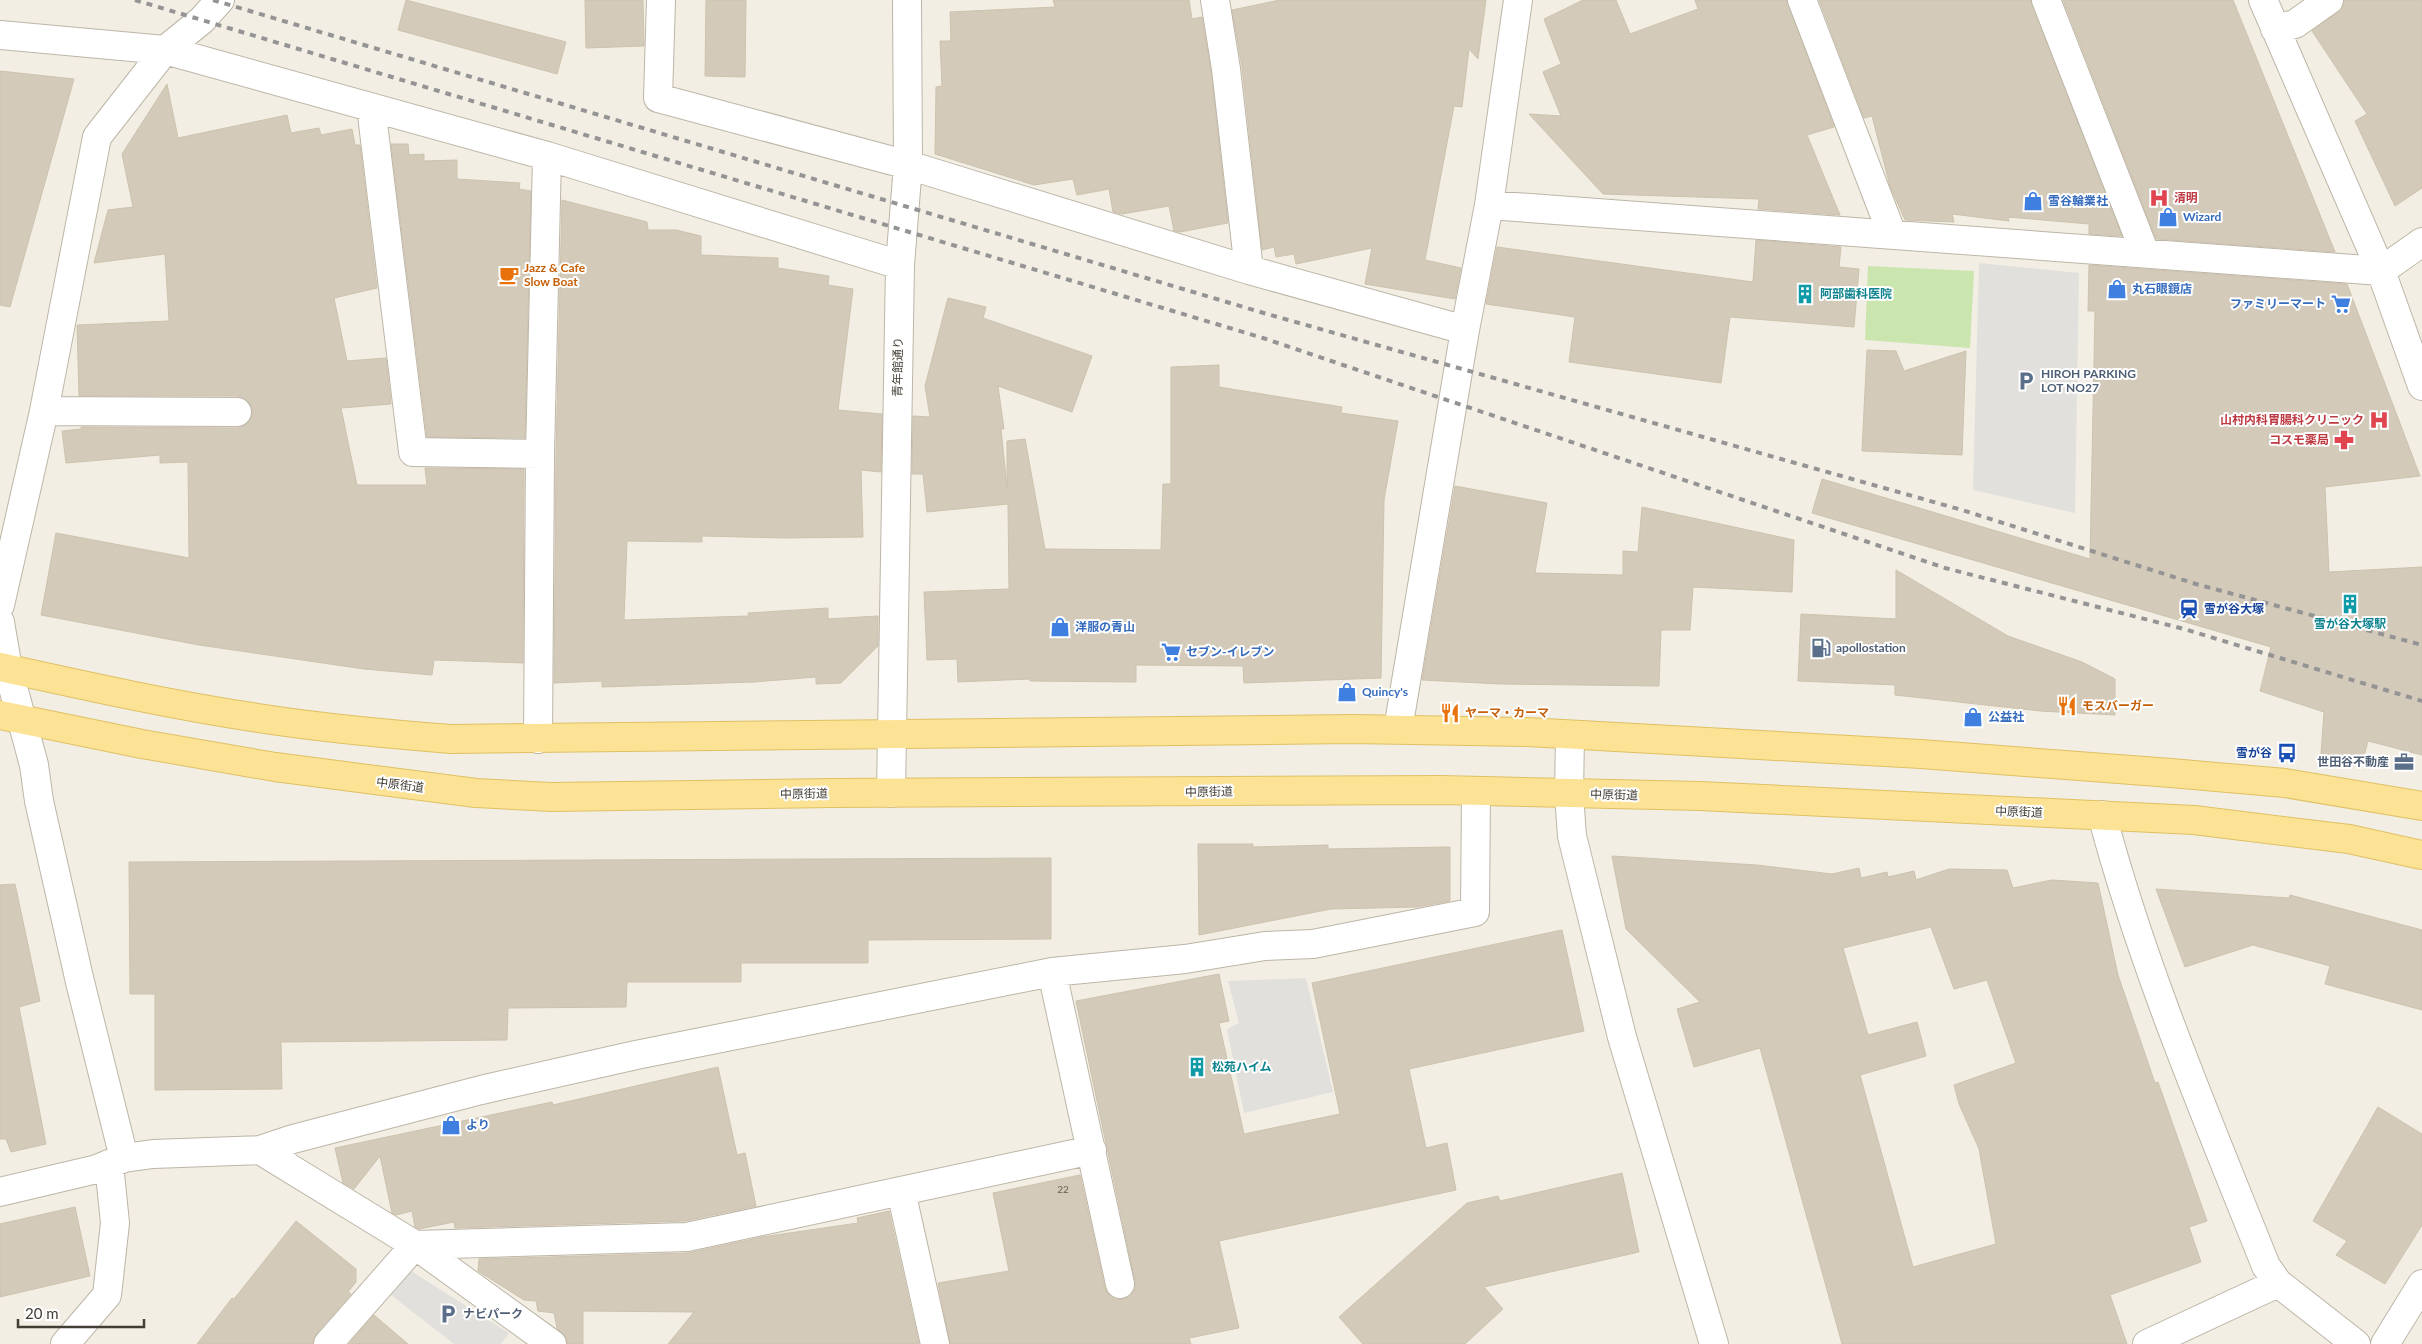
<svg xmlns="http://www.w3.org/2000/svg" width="2422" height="1344" viewBox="0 0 2422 1344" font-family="Lato,'Noto Sans JP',sans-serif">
<rect width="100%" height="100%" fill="#f2eee4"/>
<!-- green -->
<path fill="#cae5ae" d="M1868,266L1974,271L1970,348L1865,340Z"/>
<!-- parking -->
<path fill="#e2e0dc" d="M1979,263L2079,273L2075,513L1973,490Z
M1306,978L1333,1092L1244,1113L1227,1029L1239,1023L1228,981Z
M411,1271L509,1333L501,1344H454L391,1295Z"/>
<!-- building -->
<path fill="#d3caba" stroke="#cdc2ad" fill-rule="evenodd" d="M406,0L566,42L557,74L398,30Z
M585,0H643L644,46L586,48Z
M706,0H746L745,77L705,76Z
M1053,0H1189L1192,19L1202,17L1211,71L1228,223L1180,232L1174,231L1169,206L1122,214L1113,212L1109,189L1077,195L1073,179L1034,185L935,154L936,87L942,86L940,41H951L950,12L1055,7Z
M1280,0H1486L1478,59L1469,49L1462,107L1454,106L1425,260L1461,268L1455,299L1365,284L1372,248L1296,264L1294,254L1276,257L1274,247L1262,250L1242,67L1232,10Z
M1583,0H1616L1630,34L1698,9L1695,0H1787L1834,127L1807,135L1840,215L1758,209L1759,199L1603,194L1529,114L1561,116L1543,72L1561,64L1544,19Z
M1819,0H2031L2122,236L2089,234V224L2008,217L2009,221L1952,214L1954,222L1905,220L1890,186L1872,116L1864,118Z
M2063,0H2233L2335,252L2156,239Z
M2344,0H2422V188L2395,206L2355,121L2367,114L2312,31L2338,12Z
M0,71L74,79L10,307L0,305Z
M167,84L178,138L287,115L291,133L319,128L321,135L352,129L355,145H360L377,288L334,298L347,361L386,358L391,404L341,408L357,485H427L425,468L524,469L523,663L434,660L432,675L364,669L199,645L41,615L56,533L189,558L188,462L160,463V455L66,463L62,431L81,429V427L237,428L245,425L250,420L253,413L250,404L244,398L237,396H79L77,325L169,321L165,254L94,263L108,210L133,207L122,154Z
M391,144H408L409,155L424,154V161L457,160V179L520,183L519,189L531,191L525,438L427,437Z
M562,200L647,222L648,230H676L701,236V255L778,258V268L829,276L828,285L853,289L838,410L882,414L881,472L861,470L863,537L785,538L702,536V542L627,541L624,620L749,616L748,613L828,608V619L878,616V646L841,683L816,684V677L754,682L602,687V681L554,683L556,454Z
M1756,240L1841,247L1839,267L1859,269L1854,327L1730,317L1721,383L1569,362L1575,317L1486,304L1497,247L1753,282Z
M2089,265L2347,284L2420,476L2325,487L2329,572L2422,567V755L2368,741L2363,760L2321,754L2324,712L2260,691L2271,647L1812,513L1822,479L2090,559L2095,311H2088Z
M948,298L986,307L983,318L1092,356L1072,412L998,386L1004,429H1001L1007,488V441L1025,439L1045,549L1161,550L1163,484H1171V367L1219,365V387L1342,407L1341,413L1398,421L1384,500L1381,678L1244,683L1243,666L1136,665V682L1030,681V679L958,682L957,659L927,660L924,592L1009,589L1008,504L927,512L923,474H912L913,416L930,417L925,386Z
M1867,350L1896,351L1904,371L1966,351L1962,455L1862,451Z
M1455,486L1547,503L1535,573L1623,575V551L1638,552L1642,507L1794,540L1792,592L1693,587L1690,630H1661L1659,686L1500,684L1422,680Z
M1896,570L2008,636L2082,662L2115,679V715L2040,711L1895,695V685L1798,681L1801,614L1896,619Z
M1198,844H1253V847L1328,845V849L1450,847V901L1417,907L1331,909L1199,935Z
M1612,856L1757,865L1832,874L1859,868L1861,878L1887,872L1888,877L1914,871L1916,880L1949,869L2007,870L2013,888L2052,880L2098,883L2118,975L2155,1083L2158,1082L2207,1221L2189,1227L2201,1262L2110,1295L2127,1344H1842L1760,1048L1694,1067L1677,1009L1700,1002L1626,929ZM1931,927L1954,989L1987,980L2016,1063L1954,1085L1959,1104L1979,1149L1996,1244L1913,1267L1860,1075L1926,1056L1917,1022L1868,1035L1843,948Z
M1051,858V939L868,940V963H741V982H627L626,1007L508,1008L507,1040L281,1042L282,1089L155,1090V994H130L129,862Z
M15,884L40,1001L19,1007L46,1144L11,1152L6,1139H0V885Z
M2156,889L2289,898L2290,895L2422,930V1010L2325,984L2330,966L2253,945L2185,967Z
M1562,930L1584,1031L1409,1069L1426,1148L1447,1143L1456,1190L1219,1241L1239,1328L1189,1338L1191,1344H950L938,1283L1009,1271L993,1193L1080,1175L1105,1288L1108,1294L1115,1299H1123L1130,1296L1135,1289V1281L1076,1001L1219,974L1229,1021L1219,1023L1244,1134L1340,1114L1312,983Z
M718,1067L737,1155L745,1153L756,1206L685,1221L455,1228L454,1222L419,1229L415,1227L412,1211L396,1215L392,1213L380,1156L354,1189L343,1183L335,1148L552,1102L553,1105Z
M2378,1107L2422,1134V1225L2385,1284L2336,1255L2347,1241L2313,1221Z
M1622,1173L1639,1252L1484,1287L1503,1309L1465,1344H1363L1339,1317L1467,1203L1498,1196L1500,1201Z
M75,1207L90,1276L0,1297V1224Z
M889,1211L919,1344H668L694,1312L583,1311V1344H567L566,1337L557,1328L554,1313L538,1311L536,1301L524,1300L478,1271L479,1259L688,1253L762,1237L858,1223L857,1218Z
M296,1221L356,1269V1282L348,1292L351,1294L316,1334L313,1344H197L232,1298L234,1299Z
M374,1315L408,1344H349Z"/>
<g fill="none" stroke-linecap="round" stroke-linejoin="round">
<defs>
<path id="minor" d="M661,0L658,98L908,165L1249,270L1465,330
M1215,0L1226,69L1249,270
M1802,0L1892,234
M2046,0L2145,253
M2263,0L2381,271L2422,386
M2275,29L2295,24L2329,0
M0,35L165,50L547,156L900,265
M371,107L413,452L540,454
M1489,205L2381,271L2422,242
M44,411L237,412
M0,605L44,411L97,137L165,50L202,20L220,0
M0,622L8,669L34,765L39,801L80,982L124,1158
M1398,729L1465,330L1489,205L1518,0
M1570,735L1569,795L1572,836L1622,1037L1714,1344
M538,739L540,454L547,156
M891,793L900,265L908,165L907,0
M2102,815C2143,969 2207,1118 2266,1266L2278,1283
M1052,972L1120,1284
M260,1150L293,1139L481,1090L636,1055L1052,972L1185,959L1265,946L1313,944L1475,912L1476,791
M901,1191L935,1344
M0,1192L97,1169L124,1158L153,1154L260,1150L415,1245L552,1344
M65,1344L107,1295L115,1223L109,1164
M328,1344L415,1245L687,1237L1092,1150
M2147,1344L2278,1283L2356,1344
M2385,1344L2422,1284"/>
<path id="major" d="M0,667C86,686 171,705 258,718C322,728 387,734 451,739L1352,729L1527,732L1921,754L2171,773L2285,783L2422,806
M0,715L142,744L275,767L476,793L551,797L831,793L1441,790L1700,796L2194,820L2349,839L2422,855"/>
</defs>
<!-- minor casing -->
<use href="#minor" stroke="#bdb6a7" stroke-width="30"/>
<!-- major casing -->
<use href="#major" stroke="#dfc064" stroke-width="30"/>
<!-- minor -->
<use href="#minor" stroke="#fff" stroke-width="28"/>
<!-- major -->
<use href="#major" stroke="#fbe294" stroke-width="28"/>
<!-- rail -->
<path stroke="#949494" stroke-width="4" stroke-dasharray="6 6" stroke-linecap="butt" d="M135,0L1263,338L1945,568L2184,629L2422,701
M213,0L1267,314L1962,510L2196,584L2422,645"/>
</g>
<!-- icons -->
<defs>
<symbol id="hospital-bare" viewBox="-9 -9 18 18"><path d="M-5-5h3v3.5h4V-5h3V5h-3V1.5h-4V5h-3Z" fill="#e0444e" stroke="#fff" stroke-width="2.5" paint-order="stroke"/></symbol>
<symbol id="shop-bare" viewBox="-9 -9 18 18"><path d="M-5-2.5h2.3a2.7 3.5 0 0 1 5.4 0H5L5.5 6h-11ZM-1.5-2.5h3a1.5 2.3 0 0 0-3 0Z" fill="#3f7fe0" stroke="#fff" stroke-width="2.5" paint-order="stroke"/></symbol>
<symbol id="cafe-bare" viewBox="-9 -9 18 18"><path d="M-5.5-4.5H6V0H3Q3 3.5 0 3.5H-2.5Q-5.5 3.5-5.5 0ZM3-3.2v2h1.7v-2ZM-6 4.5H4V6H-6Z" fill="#e8710a" stroke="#fff" stroke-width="2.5" paint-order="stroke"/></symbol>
<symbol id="building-bare" viewBox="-9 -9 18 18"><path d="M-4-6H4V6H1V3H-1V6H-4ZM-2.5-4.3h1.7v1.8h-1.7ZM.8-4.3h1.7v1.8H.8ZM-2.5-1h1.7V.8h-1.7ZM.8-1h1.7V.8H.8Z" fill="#0f9aa8" stroke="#fff" stroke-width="2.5" paint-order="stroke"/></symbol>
<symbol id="supermarket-bare" viewBox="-9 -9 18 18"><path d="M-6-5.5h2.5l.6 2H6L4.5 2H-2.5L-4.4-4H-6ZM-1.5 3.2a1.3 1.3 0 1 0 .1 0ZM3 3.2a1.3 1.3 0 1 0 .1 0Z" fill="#3f7fe0" stroke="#fff" stroke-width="2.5" paint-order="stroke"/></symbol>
<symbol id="parking-bare" viewBox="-9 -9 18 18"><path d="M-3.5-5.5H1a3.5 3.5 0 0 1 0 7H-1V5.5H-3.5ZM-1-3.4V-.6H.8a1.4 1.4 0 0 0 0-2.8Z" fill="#5c6f8a" stroke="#fff" stroke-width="2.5" paint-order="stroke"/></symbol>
<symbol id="pharmacy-bare" viewBox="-9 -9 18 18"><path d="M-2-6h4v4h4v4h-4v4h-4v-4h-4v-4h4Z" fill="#e0444e" stroke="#fff" stroke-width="2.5" paint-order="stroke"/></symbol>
<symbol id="station-bare" viewBox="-9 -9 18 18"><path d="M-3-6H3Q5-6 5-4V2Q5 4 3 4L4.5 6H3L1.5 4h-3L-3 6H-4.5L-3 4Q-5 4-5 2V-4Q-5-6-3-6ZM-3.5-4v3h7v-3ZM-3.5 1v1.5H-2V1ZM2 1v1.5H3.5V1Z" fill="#1a4fb4" stroke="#fff" stroke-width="2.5" paint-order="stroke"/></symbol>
<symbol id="fuel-bare" viewBox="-9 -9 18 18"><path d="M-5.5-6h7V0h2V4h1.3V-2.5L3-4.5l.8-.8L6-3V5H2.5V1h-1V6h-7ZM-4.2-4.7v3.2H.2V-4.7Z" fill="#5c6f8a" stroke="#fff" stroke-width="2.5" paint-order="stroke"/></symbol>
<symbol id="restaurant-bare" viewBox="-9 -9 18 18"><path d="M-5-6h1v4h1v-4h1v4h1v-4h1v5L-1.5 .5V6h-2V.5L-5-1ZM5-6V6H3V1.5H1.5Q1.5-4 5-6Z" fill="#e8710a" stroke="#fff" stroke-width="2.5" paint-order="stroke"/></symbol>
<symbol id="bus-bare" viewBox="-9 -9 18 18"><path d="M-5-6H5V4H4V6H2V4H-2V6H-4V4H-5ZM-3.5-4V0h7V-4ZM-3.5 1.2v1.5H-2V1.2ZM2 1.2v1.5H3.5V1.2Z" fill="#1a4fb4" stroke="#fff" stroke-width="2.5" paint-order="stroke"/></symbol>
<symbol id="office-bare" viewBox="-9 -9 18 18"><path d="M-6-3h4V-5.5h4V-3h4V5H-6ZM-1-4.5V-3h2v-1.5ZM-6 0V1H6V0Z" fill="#5c6f8a" stroke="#fff" stroke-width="2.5" paint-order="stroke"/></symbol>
</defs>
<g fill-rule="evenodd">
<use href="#hospital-bare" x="2145" y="184" width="28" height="28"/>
<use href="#shop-bare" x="2019" y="187" width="28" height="28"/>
<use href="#shop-bare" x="2154" y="203" width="28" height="28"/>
<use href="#cafe-bare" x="495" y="261" width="28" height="28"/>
<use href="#shop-bare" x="2103" y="275" width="28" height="28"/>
<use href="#building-bare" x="1791" y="280" width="28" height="28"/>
<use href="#supermarket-bare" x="2327" y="290" width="28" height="28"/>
<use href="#parking-bare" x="2012" y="367" width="28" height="28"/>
<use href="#hospital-bare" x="2365" y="406" width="28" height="28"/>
<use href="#pharmacy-bare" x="2330" y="426" width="28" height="28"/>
<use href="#building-bare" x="2336" y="590" width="28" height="28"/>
<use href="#station-bare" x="2175" y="595" width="28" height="28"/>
<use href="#shop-bare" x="1046" y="613" width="28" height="28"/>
<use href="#fuel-bare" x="1807" y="634" width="28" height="28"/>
<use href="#supermarket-bare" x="1157" y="638" width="28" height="28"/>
<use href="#shop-bare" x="1333" y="678" width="28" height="28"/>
<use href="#restaurant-bare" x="2053" y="692" width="28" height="28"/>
<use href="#restaurant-bare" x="1436" y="699" width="28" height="28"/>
<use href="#shop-bare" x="1959" y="703" width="28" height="28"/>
<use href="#bus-bare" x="2273" y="739" width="28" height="28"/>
<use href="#office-bare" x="2390" y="748" width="28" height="28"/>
<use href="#building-bare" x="1183" y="1053" width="28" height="28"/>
<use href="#shop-bare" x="437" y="1111" width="28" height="28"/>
<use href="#parking-bare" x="434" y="1300" width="28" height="28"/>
</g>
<g text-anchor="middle" stroke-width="4" stroke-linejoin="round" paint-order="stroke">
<!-- number labels -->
<g font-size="10" fill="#676156">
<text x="1063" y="1193">22</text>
</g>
<!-- health labels -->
<g font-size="12" font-weight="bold" fill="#be3a42" stroke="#fff" text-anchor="end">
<text x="2174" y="202" text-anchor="start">清明</text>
<text x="2364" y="424">山村内科胃腸科クリニック</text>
<text x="2329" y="444">コスモ薬局</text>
</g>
<!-- shop labels -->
<g font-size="12" font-weight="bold" fill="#366cbe" stroke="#fff" text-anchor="start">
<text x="2048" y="205">雪谷輪業社</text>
<text x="2183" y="221">Wizard</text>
<text x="2132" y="293">丸石眼鏡店</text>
<text x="2326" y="308" text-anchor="end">ファミリーマート</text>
<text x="1075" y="631">洋服の青山</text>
<text x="1186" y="656">セブン-イレブン</text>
<text x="1362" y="696">Quincy's</text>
<text x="1988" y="721">公益社</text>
<text x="466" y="1129">より</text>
</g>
<!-- food labels -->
<g font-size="12" font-weight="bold" fill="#c56008" stroke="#fff" text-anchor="start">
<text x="524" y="272">Jazz &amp; Cafe<tspan x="524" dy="14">Slow Boat</tspan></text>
<text x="2082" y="710">モスバーガー</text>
<text x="1465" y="717">ヤーマ・カーマ</text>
</g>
<!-- culture labels -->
<g font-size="12" font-weight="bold" fill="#0d838f" stroke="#fff" text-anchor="start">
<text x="1820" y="298">阿部歯科医院</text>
<text x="2350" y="628" text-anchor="middle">雪が谷大塚駅</text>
<text x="1212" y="1071">松苑ハイム</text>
</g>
<!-- street labels -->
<g font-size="12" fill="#433e34" stroke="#fff">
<text transform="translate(898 367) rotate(-89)" y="4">青年館通り</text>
<text transform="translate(400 785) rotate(7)" y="4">中原街道</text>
<text transform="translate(1209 792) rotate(-1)" y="4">中原街道</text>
<text transform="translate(804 794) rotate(-1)" y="4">中原街道</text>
<text transform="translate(1614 795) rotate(1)" y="4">中原街道</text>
<text transform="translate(2019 812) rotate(2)" y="4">中原街道</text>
</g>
<!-- service labels -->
<g font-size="12" font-weight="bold" fill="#4e5e75" stroke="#fff" text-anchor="start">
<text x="2041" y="378">HIROH PARKING<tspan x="2041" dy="14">LOT NO27</tspan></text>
<text x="1836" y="652">apollostation</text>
<text x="2389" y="766" text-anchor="end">世田谷不動産</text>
<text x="463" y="1318">ナビパーク</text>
</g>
<!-- transit labels -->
<g font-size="12" font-weight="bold" fill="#164399" stroke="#fff" text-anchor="start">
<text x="2204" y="613">雪が谷大塚</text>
<text x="2272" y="757" text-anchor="end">雪が谷</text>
</g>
</g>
<!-- scale -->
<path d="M18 1319v8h126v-8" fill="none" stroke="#433e34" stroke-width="2.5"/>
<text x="25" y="1319" font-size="15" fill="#433e34" stroke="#ffffff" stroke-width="4" paint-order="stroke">20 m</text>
</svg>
